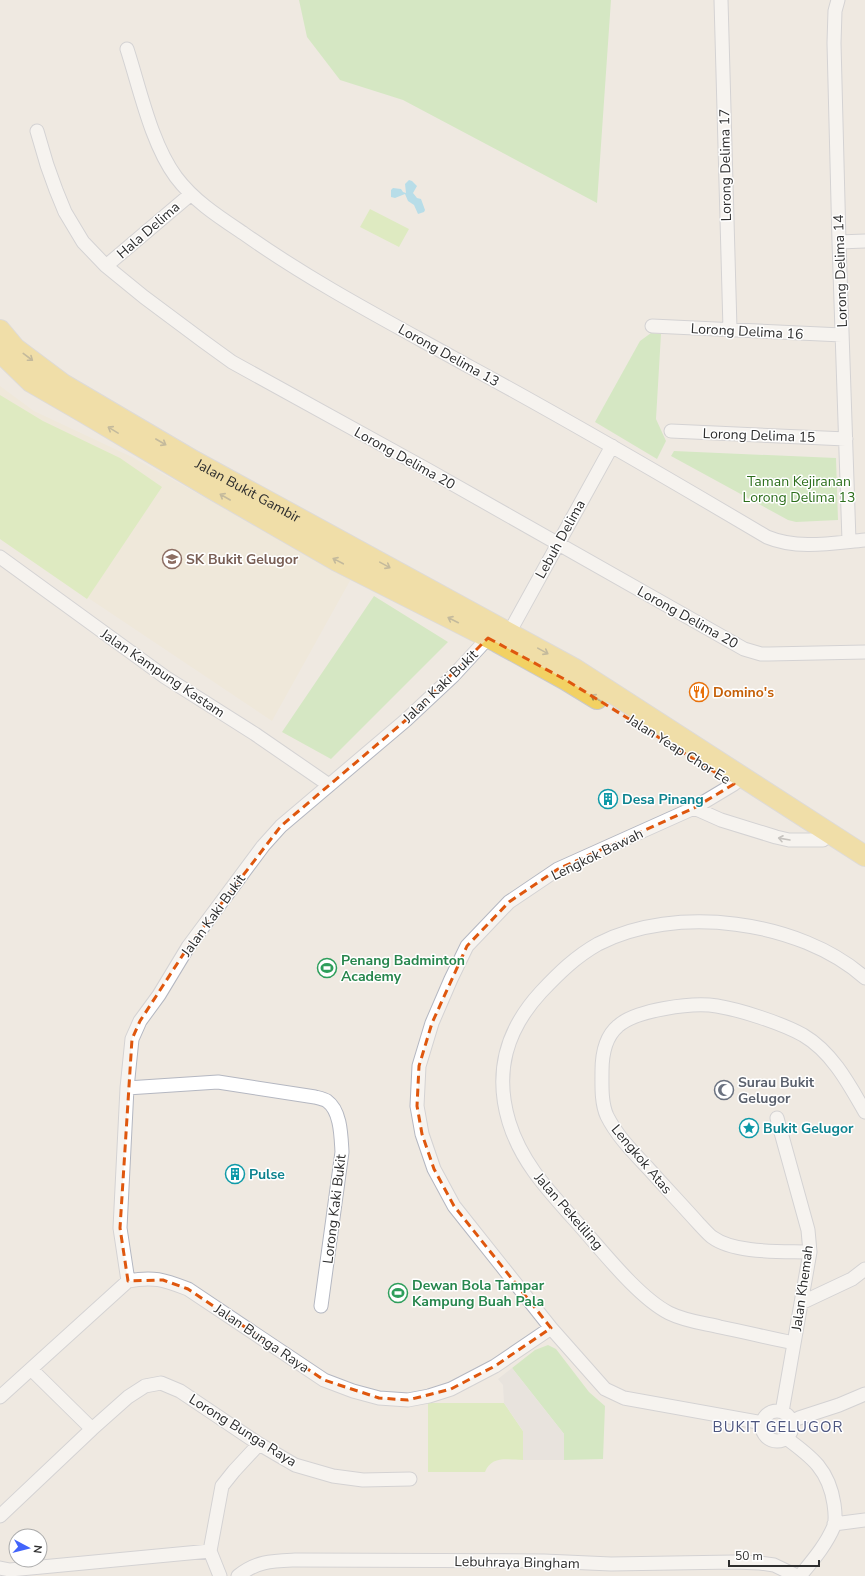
<svg xmlns="http://www.w3.org/2000/svg" width="865" height="1576" viewBox="0 0 865 1576" font-family="'Nunito Sans',sans-serif">
<rect width="100%" height="100%" fill="#efe9e1"/>
<!-- education -->
<path fill="#f0e6d1" d="M0,386L34,411L132,457L351,579L272,721L0,539Z"/>
<!-- green -->
<path fill="#b6e59e" d="M299,0H611L597,203L403,100L340,80L307,37Z
M651,333L661,334L656,419L666,441L657,459L595,422L640,341Z
M674,451L836,458L838,520L796,522L788,520L671,456Z
M374,596L448,642L331,759L282,732Z
M548,1345L556,1349L589,1392L605,1406L603,1459L564,1460V1434L512,1368L535,1350Z"/>
<!-- pitch -->
<path fill="#c9ec9a" d="M370,209L409,229L399,247L360,227Z
M0,395L43,421L120,458L162,487L87,599L0,539Z
M428,1403H504L523,1431V1460C508,1460 492,1455 485,1472H428Z"/>
<!-- plaza -->
<path fill="#dfdcd8" d="M512,1368L564,1434V1460H523V1431L504,1403L503,1385L498,1379Z"/>
<!-- water -->
<path fill="#75cff0" d="M409,180L412,181L417,186L413,193L417,198L421,199L425,210L424,212L418,214L414,205L408,201L405,194L395,198L391,197V190L393,188L401,189L403,192L406,193L405,184Z"/>
<g fill="none" stroke-linecap="round" stroke-linejoin="round">
<defs>
<path id="street" d="M721,0L730,329
M838,0L835,11L834,43L839,242L849,541
M127,49C140,89 151,143 176,177C194,201 219,217 243,233C315,284 393,324 470,367C570,421 669,479 767,537C798,550 833,543 865,540
M37,131L47,165L56,190L65,212L83,242L106,266L144,297L203,341L232,362L428,470L744,649L761,654H769L865,652
M839,242L865,241
M106,266L191,194
M652,326L842,335
M671,431L846,439
M0,557L165,677L255,734L329,785
M509,633L612,446
M742,776L734,784L694,808L558,869L509,902L467,946L451,979L432,1023L419,1066L417,1106L422,1134L434,1169L454,1206L551,1328L605,1389L624,1398L763,1423
M694,808L721,820L776,837L789,840H823
M127,1088L218,1082L315,1097C319,1098 324,1099 327,1101C341,1111 341,1136 342,1152L321,1306
M777,1118L808,1230L810,1252L782,1412
M810,1252C782,1251 735,1254 712,1237C708,1234 703,1228 699,1224C682,1205 665,1187 648,1168C633,1152 617,1136 607,1116C601,1103 602,1085 602,1071C602,1055 605,1037 618,1026C636,1010 692,1002 717,1006C741,1010 781,1023 803,1035C832,1052 849,1084 865,1112
M128,1281L120,1228L127,1088L132,1039L140,1021L159,995L188,947L263,846L281,826L406,720L453,676L488,638
M801,1303L852,1279L865,1269
M794,1343C769,1338 745,1332 720,1327C703,1323 685,1321 669,1313C636,1296 598,1245 572,1217C546,1188 521,1161 509,1122C494,1072 506,1030 541,992C559,973 575,957 598,944C675,904 800,920 865,978
M31,1369L92,1429
M0,1397L128,1281C154,1276 164,1280 188,1289L324,1380L353,1391L379,1398L408,1400L429,1396L451,1389L495,1366L551,1328
M762 1426a15 15 0 1 1 30 0a15 15 0 1 1-30 0Z
M791,1422L799,1418L839,1405L865,1394
M786,1438C812,1457 829,1470 834,1504C835,1511 836,1520 834,1526C826,1545 813,1560 800,1576
M0,1516L92,1429L128,1397L145,1386L161,1383L180,1391L259,1444L295,1465L333,1476L363,1480L410,1479
M834,1524L865,1520
M0,1568L10,1570L210,1551
M220,1576L210,1551L222,1486L234,1471L259,1444
M238,1576C257,1561 272,1561 295,1560L544,1561L611,1564L734,1562L760,1563L774,1565L797,1576"/>
<g id="primary">
<path id="s1" d="M0,330L15,348L63,384L194,461L575,669L865,856"/>
<path d="M0,352L31,382L83,412L214,490L337,561L497,642L566,680L597,699"/>
</g>
</defs>
<!-- street casing -->
<use href="#street" stroke="#b4b7c1" stroke-width="15"/>
<!-- primary casing -->
<use href="#primary" stroke="#c9c9c9" stroke-width="22"/>
<!-- street -->
<use href="#street" stroke="#fff" stroke-width="13"/>
<!-- primary -->
<use href="#primary" stroke="#f2d163" stroke-width="20"/>
</g>
<!-- one-way arrows -->
<defs><path id="oneway-shaft" d="M-6 0H5M1.5-3L5.5 0L1.5 3" fill="none" stroke-width="1.6" stroke-linecap="round" stroke-linejoin="round"/></defs>
<g stroke="#908048">
<use href="#oneway-shaft" transform="translate(28 357) rotate(37)"/>
<use href="#oneway-shaft" transform="translate(113 430) rotate(-149)"/>
<use href="#oneway-shaft" transform="translate(161 442) rotate(30)"/>
<use href="#oneway-shaft" transform="translate(225 497) rotate(-150)"/>
<use href="#oneway-shaft" transform="translate(338 561) rotate(-152)"/>
<use href="#oneway-shaft" transform="translate(385 565) rotate(29)"/>
<use href="#oneway-shaft" transform="translate(453 620) rotate(-153)"/>
<use href="#oneway-shaft" transform="translate(543 651) rotate(29)"/>
<use href="#oneway-shaft" transform="translate(596 698) rotate(-149)"/>
</g>
<use stroke="#969696" href="#oneway-shaft" transform="translate(784 839) rotate(-170)"/>
<!-- marked area -->
<path d="M0 0H865V1576H0ZM488,638L566,680L734,784L694,808L558,869L509,902L467,946L432,1023L419,1066L417,1106L422,1134L434,1169L454,1206L551,1328L495,1366L451,1389L408,1400L379,1398L324,1380L188,1289L163,1280L128,1281L120,1228L132,1039L140,1021L188,947L281,826L406,720Z" fill="#efe9e1" fill-opacity=".55" fill-rule="evenodd"/>
<path fill="none" stroke="#df570e" stroke-width="3" stroke-dasharray="8 5" stroke-linejoin="round" d="M488,638L566,680L734,784L694,808L558,869L509,902L467,946L432,1023L419,1066L417,1106L422,1134L434,1169L454,1206L551,1328L495,1366L451,1389L408,1400L379,1398L324,1380L188,1289L163,1280L128,1281L120,1228L132,1039L140,1021L188,947L281,826L406,720Z"/>
<!-- icons -->
<defs>
<symbol id="school-ring" viewBox="-11 -11 22 22"><circle r="9.5" fill="#fff" stroke="#8d6e63" stroke-width="1.5"/><path d="M0-5L7-2L0 1L-7-2ZM-4 1L0 2.5L4 1V4Q0 6-4 4Z" fill="#8d6e63"/></symbol>
<symbol id="restaurant-ring" viewBox="-11 -11 22 22"><circle r="9.5" fill="#fff" stroke="#e8710a" stroke-width="1.5"/><path d="M-5-6h1v4h1v-4h1v4h1v-4h1v5L-1.5 .5V6h-2V.5L-5-1ZM5-6V6H3V1.5H1.5Q1.5-4 5-6Z" fill="#e8710a"/></symbol>
<symbol id="building-ring" viewBox="-11 -11 22 22"><circle r="9.5" fill="#fff" stroke="#0f9aa8" stroke-width="1.5"/><path d="M-4-6H4V6H1V3H-1V6H-4ZM-2.5-4.3h1.7v1.8h-1.7ZM.8-4.3h1.7v1.8H.8ZM-2.5-1h1.7V.8h-1.7ZM.8-1h1.7V.8H.8Z" fill="#0f9aa8"/></symbol>
<symbol id="stadium-ring" viewBox="-11 -11 22 22"><circle r="9.5" fill="#fff" stroke="#2e9e5b" stroke-width="1.5"/><path d="M0-5a6.5 5 0 1 0 0 10a6.5 5 0 1 0 0-10ZM-3.5-1.8h7v3.6h-7Z" fill="#2e9e5b"/></symbol>
<symbol id="mosque-ring" viewBox="-11 -11 22 22"><circle r="9.5" fill="#fff" stroke="#6b7280" stroke-width="1.5"/><path d="M3.5-4.9A6 6 0 1 0 3.5 4.9A5 5 0 1 1 3.5-4.9Z" fill="#6b7280"/></symbol>
<symbol id="sight-ring" viewBox="-11 -11 22 22"><circle r="9.5" fill="#fff" stroke="#0f9aa8" stroke-width="1.5"/><path d="M0-6L1.8-2.2L6-1.7L2.9 1.2L3.7 5.4L0 3.3L-3.7 5.4L-2.9 1.2L-6-1.7L-1.8-2.2Z" fill="#0f9aa8"/></symbol>
</defs>
<g fill-rule="evenodd">
<use href="#school-ring" x="161" y="548" width="22" height="22"/>
<use href="#restaurant-ring" x="688" y="681" width="22" height="22"/>
<use href="#building-ring" x="597" y="788" width="22" height="22"/>
<use href="#stadium-ring" x="316" y="957" width="22" height="22"/>
<use href="#mosque-ring" x="713" y="1079" width="22" height="22"/>
<use href="#sight-ring" x="738" y="1117" width="22" height="22"/>
<use href="#building-ring" x="224" y="1163" width="22" height="22"/>
<use href="#stadium-ring" x="387" y="1282" width="22" height="22"/>
</g>
<g text-anchor="middle" stroke-width="3" stroke-linejoin="round" paint-order="stroke">
<!-- street labels -->
<g font-size="14" fill="#2e2e2e" stroke="#fff">
<text transform="translate(725 165) rotate(-91)" y="5">Lorong Delima 17</text>
<text transform="translate(148 230) rotate(-41)" y="5">Hala Delima</text>
<text transform="translate(840 271) rotate(-92)" y="5">Lorong Delima 14</text>
<text transform="translate(747 331) rotate(3)" y="5">Lorong Delima 16</text>
<text transform="translate(449 355) rotate(29)" y="5">Lorong Delima 13</text>
<text transform="translate(759 435) rotate(2)" y="5">Lorong Delima 15</text>
<text transform="translate(405 458) rotate(29)" y="5">Lorong Delima 20</text>
<text dy="5" stroke="none"><textPath href="#s1" startOffset="297">Jalan Bukit Gambir</textPath></text>
<text transform="translate(560 539) rotate(-61)" y="5">Lebuh Delima</text>
<text transform="translate(688 617) rotate(29)" y="5">Lorong Delima 20</text>
<text transform="translate(163 673) rotate(34)" y="5">Jalan Kampung Kastam</text>
<text transform="translate(440 686) rotate(-44)" y="5">Jalan Kaki Bukit</text>
<text transform="translate(679 749) rotate(32)" y="5">Jalan Yeap Chor Ee</text>
<text transform="translate(597 854) rotate(-26)" y="5">Lengkok Bawah</text>
<text transform="translate(213 915) rotate(-54)" y="5">Jalan Kaki Bukit</text>
<text transform="translate(642 1159) rotate(50)" y="5">Lengkok Atas</text>
<text transform="translate(334 1209) rotate(-83)" y="5">Lorong Kaki Bukit</text>
<text transform="translate(569 1211) rotate(49)" y="5">Jalan Pekeliling</text>
<text transform="translate(802 1288) rotate(-82)" y="5">Jalan Khemah</text>
<text transform="translate(262 1338) rotate(34)" y="5">Jalan Bunga Raya</text>
<text transform="translate(243 1430) rotate(32)" y="5">Lorong Bunga Raya</text>
<text transform="translate(517 1562) rotate(1)" y="5">Lebuhraya Bingham</text>
</g>
<!-- park labels -->
<g font-size="14" fill="#2c6e1b" stroke="#fff">
<text x="799" y="486">Taman Kejiranan<tspan x="799" dy="16">Lorong Delima 13</tspan></text>
</g>
<!-- education labels -->
<g font-size="14" font-weight="bold" fill="#785e54" stroke="#fff" text-anchor="start">
<text x="186" y="564">SK Bukit Gelugor</text>
</g>
<!-- food labels -->
<g font-size="14" font-weight="bold" fill="#c56008" stroke="#fff" text-anchor="start">
<text x="713" y="697">Domino's</text>
</g>
<!-- culture labels -->
<g font-size="14" font-weight="bold" fill="#0d838f" stroke="#fff" text-anchor="start">
<text x="622" y="804">Desa Pinang</text>
<text x="763" y="1133">Bukit Gelugor</text>
<text x="249" y="1179">Pulse</text>
</g>
<!-- leisure labels -->
<g font-size="14" font-weight="bold" fill="#27864d" stroke="#fff" text-anchor="start">
<text x="341" y="965">Penang Badminton<tspan x="341" dy="16">Academy</tspan></text>
<text x="412" y="1290">Dewan Bola Tampar<tspan x="412" dy="16">Kampung Buah Pala</tspan></text>
</g>
<!-- worship labels -->
<g font-size="14" font-weight="bold" fill="#5b616d" stroke="#fff" text-anchor="start">
<text x="738" y="1087">Surau Bukit<tspan x="738" dy="16">Gelugor</tspan></text>
</g>
<!-- neighbourhood labels -->
<g font-size="15" letter-spacing="1" fill="#4d5680" stroke="#fff">
<text x="778" y="1432">BUKIT GELUGOR</text>
</g>
</g>
<!-- north arrow -->
<g transform="translate(28 1548) rotate(97)"><circle r="19" fill="#ffffff" stroke="#ababab"/>
<path d="M0-3L7 15L0 10L-7 15Z" fill="#4264fb"/>
<text y="-6" font-size="11" font-weight="bold" text-anchor="middle" fill="#2e2e2e">N</text>
</g>
<!-- scale -->
<path d="M729 1560v6h90v-6" fill="none" stroke="#2e2e2e" stroke-width="2"/>
<text x="735" y="1560" font-size="12" fill="#2e2e2e" stroke="#ffffff" stroke-width="3" paint-order="stroke">50 m</text>
</svg>
